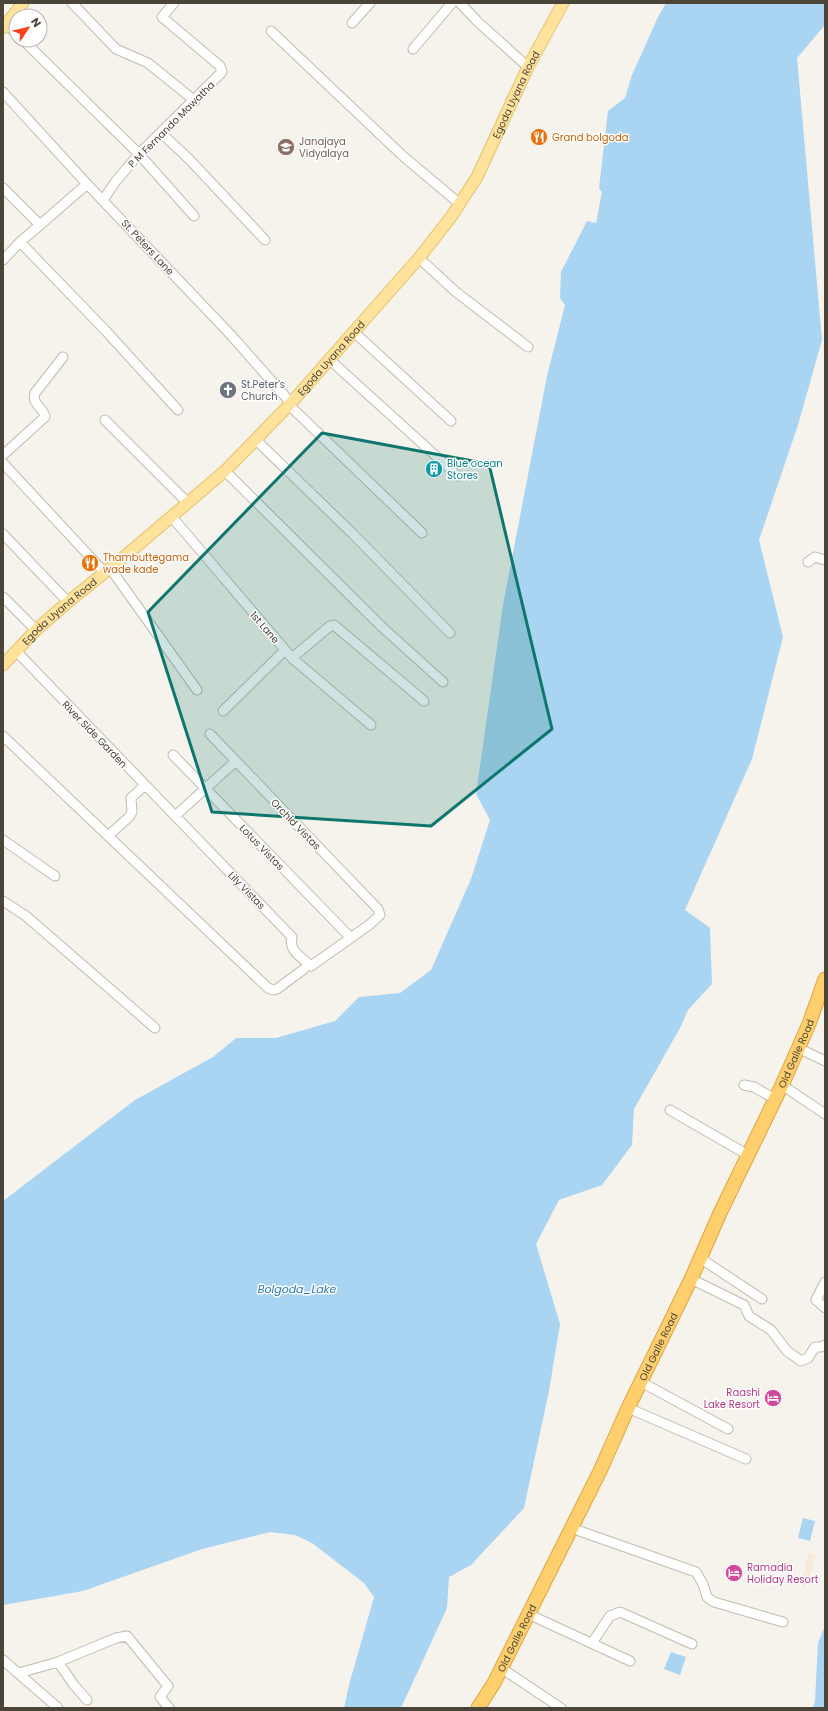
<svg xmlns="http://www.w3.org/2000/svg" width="828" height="1711" viewBox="0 0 828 1711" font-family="Poppins,sans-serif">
<rect width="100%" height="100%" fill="#f6f3ec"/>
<!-- commercial -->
<path fill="#f7ead8" d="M809,1553L816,1556L806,1587L800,1585Z"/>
<!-- water -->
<path fill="#a9d4f2" d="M666,3H825V25L797,58L822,340L798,425L759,540L783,637L752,759L685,910L710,928L712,984L688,1010L680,1028L634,1109L632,1145L602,1185L559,1200L536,1244L560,1324L549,1391L524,1508L471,1565L449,1577L447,1608L401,1708H344L349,1685L374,1597L364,1583L312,1543L295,1535L270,1532L202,1549L83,1591L3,1605V1201L135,1100L213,1057L236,1038H276L335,1021L359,997L400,993L431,970L471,879L490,820L476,794L503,605L547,376L565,305L560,298L561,272L587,221L596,223L602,192L599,188L608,111L625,98L632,75L658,17Z
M803,1518L815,1521L810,1541L798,1538Z
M825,1626V1708H813L815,1701L818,1643Z
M671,1652L686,1657L680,1675L664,1669Z"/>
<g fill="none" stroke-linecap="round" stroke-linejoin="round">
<defs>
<path id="minor" d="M72,3L116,49L148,63L195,101
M460,3L478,22L528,67
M6,23L16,33
M352,23L370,3
M271,31L404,157L460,204
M23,40L139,154L194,216
M413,49L452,3
M3,92L87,184L230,334L291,403
M161,133L189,159L265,240
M3,188L40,225L20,242L3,260
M103,200L116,181L139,154L222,72L220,66L162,17L174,3
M40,225L87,184
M20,242L105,330L178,410
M419,258L456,292L528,347
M355,333L451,421
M330,360L458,476
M289,405L422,533
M105,420L188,503
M255,439L353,534L450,633
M3,455L45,417C44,408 31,404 35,393L63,357
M3,463L105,573
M225,471L382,627L443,682
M172,517L292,658L371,725
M3,534L68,602
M808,562L815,557L825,560
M110,568L197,690
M3,597L36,630
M16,651L292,937C288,950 302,958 311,966L369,925L380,915L378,909L210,734
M292,658L330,626L334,625L424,701
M223,711L285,650
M3,736L268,988L273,990L277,989L304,969
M173,755L351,938
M175,816L236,761
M108,836L129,817L132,812L131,798L145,785
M3,840L55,876
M3,901L26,916L155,1028
M798,1048L825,1061
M744,1085L754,1087L775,1099
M782,1085L825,1114
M670,1110L748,1155
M700,1258L762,1299
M691,1279L744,1305L749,1316L771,1330L787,1351L801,1361L808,1358L815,1347H821L825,1345
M825,1282L816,1300L825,1308
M641,1382L728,1429
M628,1408L746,1459
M571,1528L696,1572L703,1584L707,1597L714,1602L783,1622
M528,1614L630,1661
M592,1643L610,1616L620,1612L692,1644
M3,1660L58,1708
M58,1662L74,1685L87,1700
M501,1668L561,1708
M19,1673L58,1662L116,1638L127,1636L168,1686L160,1697L169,1708"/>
<g id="major">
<path d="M3,28L23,3"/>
<path id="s1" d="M3,665L36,630L68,602L124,557L225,471L291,403L419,258L451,217L477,177L528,67L563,3"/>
</g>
<g id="highway">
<path id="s2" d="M478,1708L494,1683L600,1471L628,1408L691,1279L720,1213L782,1085L809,1024L825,979"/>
</g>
</defs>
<!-- minor casing -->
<use href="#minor" stroke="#c2bbae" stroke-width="11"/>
<!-- major casing -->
<use href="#major" stroke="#e6c16a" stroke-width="13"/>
<!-- highway casing -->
<use href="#highway" stroke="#e0a43c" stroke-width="15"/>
<!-- minor -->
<use href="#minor" stroke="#fff" stroke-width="9"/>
<!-- major -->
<use href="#major" stroke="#ffe39c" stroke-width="11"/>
<!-- highway -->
<use href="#highway" stroke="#ffcf6e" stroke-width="13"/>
</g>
<!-- marked area -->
<path fill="#0f766e" fill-opacity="0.2" stroke="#0f766e" stroke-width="3" stroke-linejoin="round" d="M322,433L489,464L552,729L431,826L212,812L148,612Z"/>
<!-- icons -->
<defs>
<symbol id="restaurant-disc" viewBox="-11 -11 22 22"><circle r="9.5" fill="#e8710a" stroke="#fff"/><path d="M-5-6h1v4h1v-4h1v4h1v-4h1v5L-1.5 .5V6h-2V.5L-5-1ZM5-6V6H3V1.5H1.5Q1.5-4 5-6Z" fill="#fff"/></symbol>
<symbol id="school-disc" viewBox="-11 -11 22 22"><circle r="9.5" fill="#8d6e63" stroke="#fff"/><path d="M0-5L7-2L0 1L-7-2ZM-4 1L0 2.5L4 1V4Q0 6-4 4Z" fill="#fff"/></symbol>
<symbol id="church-disc" viewBox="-11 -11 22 22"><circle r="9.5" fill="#6b7280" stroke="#fff"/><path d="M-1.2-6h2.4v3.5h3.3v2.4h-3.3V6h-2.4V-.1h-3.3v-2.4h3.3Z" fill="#fff"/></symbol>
<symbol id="building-disc" viewBox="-11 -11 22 22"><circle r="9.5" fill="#0f9aa8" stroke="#fff"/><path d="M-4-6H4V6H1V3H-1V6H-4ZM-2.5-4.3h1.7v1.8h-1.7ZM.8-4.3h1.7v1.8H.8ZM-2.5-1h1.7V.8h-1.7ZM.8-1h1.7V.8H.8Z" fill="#fff"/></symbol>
<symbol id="hotel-disc" viewBox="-11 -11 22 22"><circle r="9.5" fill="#d1479c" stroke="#fff"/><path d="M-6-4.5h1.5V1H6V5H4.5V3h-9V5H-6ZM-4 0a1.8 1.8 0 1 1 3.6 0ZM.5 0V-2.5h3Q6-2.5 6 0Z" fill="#fff"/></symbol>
</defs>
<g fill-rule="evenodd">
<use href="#restaurant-disc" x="529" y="127" width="20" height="20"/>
<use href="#school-disc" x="276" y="137" width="20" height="20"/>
<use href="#church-disc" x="218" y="380" width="20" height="20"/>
<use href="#building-disc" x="424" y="459" width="20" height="20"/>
<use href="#restaurant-disc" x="80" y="553" width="20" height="20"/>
<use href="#hotel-disc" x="763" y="1388" width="20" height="20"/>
<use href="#hotel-disc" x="724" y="1563" width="20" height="20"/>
</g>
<g text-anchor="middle" stroke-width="3" stroke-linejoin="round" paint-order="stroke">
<!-- street labels -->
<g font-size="10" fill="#4b4439" stroke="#fff">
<text dy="4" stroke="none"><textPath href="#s1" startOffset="774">Egoda Uyana Road</textPath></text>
<text transform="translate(171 124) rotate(-45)" y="4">P M Fernando Mawatha</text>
<text transform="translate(148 247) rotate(47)" y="4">St. Peters Lane</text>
<text dy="4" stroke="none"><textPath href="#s1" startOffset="450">Egoda Uyana Road</textPath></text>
<text dy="4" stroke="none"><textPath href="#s1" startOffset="78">Egoda Uyana Road</textPath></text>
<text transform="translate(265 627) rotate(49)" y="4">1st Lane</text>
<text transform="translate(95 734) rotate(46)" y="4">River Side Garden</text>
<text transform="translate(296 824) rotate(46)" y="4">Orchid Vistas</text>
<text transform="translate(262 847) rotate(46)" y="4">Lotus Vistas</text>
<text transform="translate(247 890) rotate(46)" y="4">Lily Vistas</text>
<text dy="4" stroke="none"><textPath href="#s2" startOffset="728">Old Galle Road</textPath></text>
<text dy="4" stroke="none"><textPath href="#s2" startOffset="404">Old Galle Road</textPath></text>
<text dy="4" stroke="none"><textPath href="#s2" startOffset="80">Old Galle Road</textPath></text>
</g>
<!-- food labels -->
<g font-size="10" fill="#c56008" stroke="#fff" text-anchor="start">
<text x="552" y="141">Grand bolgoda</text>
<text x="103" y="561">Thambuttegama<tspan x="103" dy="12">wade kade</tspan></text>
</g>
<!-- education labels -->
<g font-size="10" fill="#785e54" stroke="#fff" text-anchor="start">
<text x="299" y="145">Janajaya<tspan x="299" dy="12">Vidyalaya</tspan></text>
</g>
<!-- worship labels -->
<g font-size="10" fill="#5b616d" stroke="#fff" text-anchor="start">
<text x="241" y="388">St.Peter's<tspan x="241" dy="12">Church</tspan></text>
</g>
<!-- culture labels -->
<g font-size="10" fill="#0d838f" stroke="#fff" text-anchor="start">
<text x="447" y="467">Blue ocean<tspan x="447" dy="12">Stores</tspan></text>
</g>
<!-- hotel labels -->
<g font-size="10" fill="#b23c85" stroke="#fff" text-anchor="end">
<text x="760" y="1396">Raashi<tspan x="760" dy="12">Lake Resort</tspan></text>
<text x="747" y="1571" text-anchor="start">Ramadia<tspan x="747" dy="12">Holiday Resort</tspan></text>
</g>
<!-- water labels -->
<g font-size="11" font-style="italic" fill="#2e7ab2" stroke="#fff">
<text x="297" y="1293">Bolgoda_Lake</text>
</g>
</g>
<!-- border -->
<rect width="828" height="1711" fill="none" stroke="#4b4439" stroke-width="8"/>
<!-- north arrow -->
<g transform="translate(28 28) rotate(55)"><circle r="19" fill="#ffffff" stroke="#b7b4b0"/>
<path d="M0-3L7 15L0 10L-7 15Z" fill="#fc3f1d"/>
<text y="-6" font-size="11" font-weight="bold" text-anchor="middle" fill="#4b4439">N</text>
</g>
</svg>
